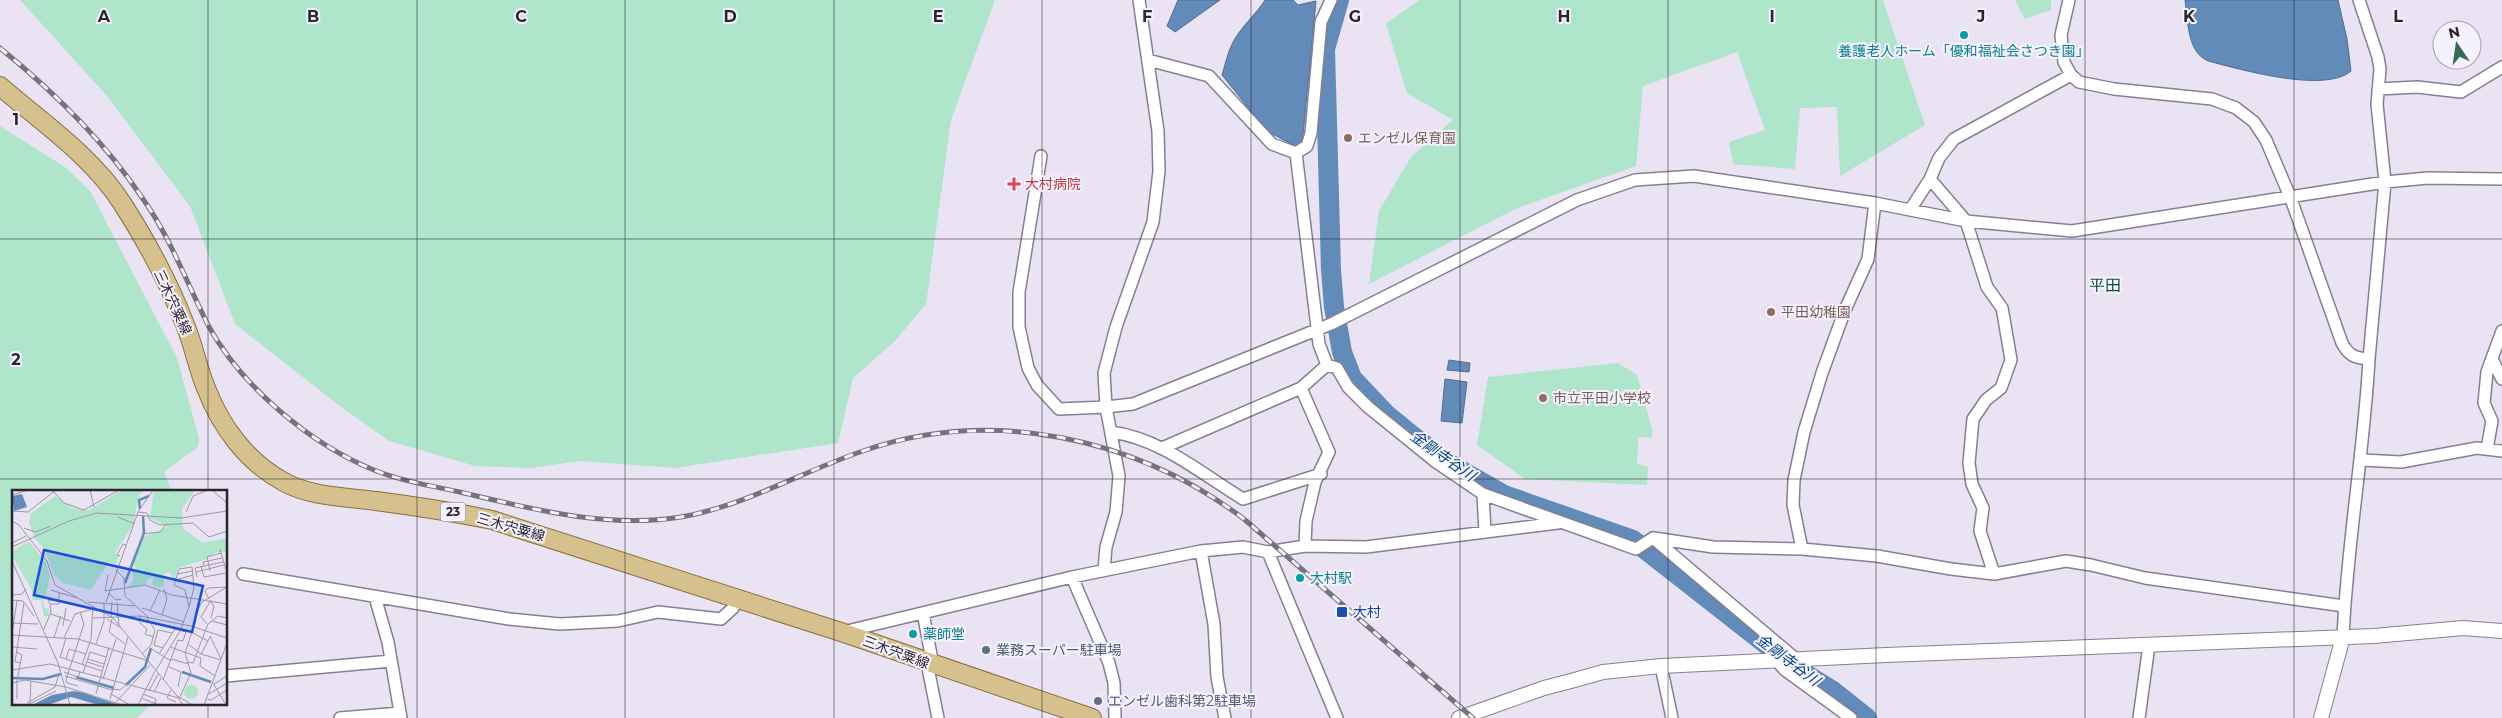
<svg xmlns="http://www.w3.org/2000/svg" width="2502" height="718" viewBox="0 0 2502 718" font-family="Montserrat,'Noto Sans JP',sans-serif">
<rect width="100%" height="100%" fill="#e9e3f4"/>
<!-- green -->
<path fill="#aee5cb" d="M20,0H995L951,120L926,304L895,341L853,378L838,443L675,468L581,461L530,468L475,466L389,441L336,403L235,324L190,206L107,96Z
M1419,0H1883L1925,125L1840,176L1837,107L1800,108L1795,169L1733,164L1729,142L1765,130L1737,52L1643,86L1636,166L1515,209L1369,284L1379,211L1411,157L1453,120L1407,93L1386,24Z
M2015,0H2051V10L2025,19Z
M0,126L65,167L90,191L177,358L199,438L198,447L164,472L172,492H14V704H151L137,718H0Z
M1618,363L1637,375L1652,429V438L1638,437L1637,464L1648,467L1647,485L1525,479L1477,445L1488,377Z"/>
<!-- water -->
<path fill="#628bba" stroke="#516d90" d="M1178,0H1220L1175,32L1167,26Z
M1265,0H1293L1298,5L1316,1L1303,135L1301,142L1295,146L1267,131L1222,75C1226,62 1229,46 1238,34C1246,22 1257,13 1265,0Z
M2185,0H2338L2347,39L2351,71C2325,94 2239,69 2208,61C2187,52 2188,21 2185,0Z
M1449,360L1470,363L1469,372L1447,370Z
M1445,379L1467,382L1462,423L1441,421Z"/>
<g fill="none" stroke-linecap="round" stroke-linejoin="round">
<!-- river -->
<path stroke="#628bba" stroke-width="20" d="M1339,0L1325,49L1331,270L1334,307L1342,352L1352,378L1387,415L1414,437L1448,463L1504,495L1633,540L1799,670L1833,691L1867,718"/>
<defs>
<path id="minor" d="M2069,0L2061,35L2064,62L2071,75L2079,82L2114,89L2212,99L2236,108L2254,122L2266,140L2291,199L2342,343C2349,356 2355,358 2369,359C2364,452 2347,544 2343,637
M2359,0L2378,57L2380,69L2377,104L2385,182L2369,359
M1148,60L1209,76L1272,144L1296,153L1319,344L1327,365L1337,368L1348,387L1368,407L1436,462L1483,494L1636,549L1653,538L1797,660
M2378,89L2417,87L2461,92L2502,67
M1296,153L1307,146L1311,133L1321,22L1331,0
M1041,156L1019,292V327L1028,368L1037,385L1059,409L1106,407L1133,404L1331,324L1577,200L1635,180L1694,176L1875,203L1966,221L2072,231L2385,182L2428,178L2502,179
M1930,179L1966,221L1987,287L2002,308L2004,319L2011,360L2001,388L1986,400L1973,419L1969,463L1972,484L1983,508L1980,531L1994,574
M1910,210L1930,179L1939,158L1954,139L2071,75
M2492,359L2502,379
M1111,432C1160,438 1202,474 1243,499L1321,474
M1162,448L1301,388
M2487,449L2492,421L2484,403L2487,372L2502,331
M2362,460L2401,462L2477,448L2502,451
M1483,494L1485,532
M1654,538L1713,547L1802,549L1877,556L1951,569L1994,574L2066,561L2091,565L2145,578L2344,606
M1305,546L1306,521L1315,482L1329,452L1301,388L1327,365
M1802,549L1793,505L1794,480L1804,432L1822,373L1845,310L1868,259L1875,203
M1201,551L1214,624L1217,677L1225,718
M1268,552L1337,718
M1104,570L1106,547L1116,512L1119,476L1106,407L1104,373L1116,327L1153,222L1159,171L1158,131L1139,0
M243,574L509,619L560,624L618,621L658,612L721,619L733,608L736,600
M1072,577L1109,663L1114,683L1115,718
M375,597L388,642L401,718
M923,613L933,665
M843,632L1072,577L1201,551L1243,547L1268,552L1305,546L1366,547L1558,523
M1777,661L1785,670L1851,718
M927,663L938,718
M1661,666L1672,718
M226,676L391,661
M340,718L400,713
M2139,718L2149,645"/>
<path id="tertiary" d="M1459,718L1544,688L1571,681L1603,672L1661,666L1886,655L2374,636L2463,628L2502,631
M2321,718L2343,637"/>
<path id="primary" d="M0,86C41,122 92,156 122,203C147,242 170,285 186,327C194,347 198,369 206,388C221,427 247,462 284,482C311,497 347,497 376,501C415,506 453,512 492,520L841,632L1092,718"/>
</defs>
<!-- minor casing -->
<use href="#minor" stroke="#85808f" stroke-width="14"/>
<!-- tertiary casing -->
<use href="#tertiary" stroke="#85808f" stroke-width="16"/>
<!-- primary casing -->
<use href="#primary" stroke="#88703b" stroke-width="20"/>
<!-- minor -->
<use href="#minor" stroke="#fff" stroke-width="11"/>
<!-- tertiary -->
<use href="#tertiary" stroke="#fff" stroke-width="14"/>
<!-- primary -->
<use href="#primary" stroke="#d6c18e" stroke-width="18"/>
<defs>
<path id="rail" d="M0,48C53,91 105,142 143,199C170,237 187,283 208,325C241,386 310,444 374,470C401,481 432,486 460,492C532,509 607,529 681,517C745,506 803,471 863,451C992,406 1137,438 1244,519L1473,718"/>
</defs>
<!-- rail casing -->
<use href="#rail" stroke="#77737e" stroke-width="5"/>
<!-- rail -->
<use href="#rail" stroke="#f6f1ff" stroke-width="3" stroke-dasharray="9" stroke-linecap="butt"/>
</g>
<!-- grid -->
<path fill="none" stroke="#29272d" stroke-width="1" stroke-opacity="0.55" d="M208,0V492M417,0V718M625,0V718M834,0V718M1042,0V718M1251,0V718M1460,0V718M1668,0V718M1876,0V718M2085,0V718M2294,0V718M0,239H2502M0,479H2502M208,704V718"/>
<!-- markers -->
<g fill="#0f9aa8" stroke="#f6f1ff" stroke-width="2">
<circle cx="1964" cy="35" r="5"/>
<circle cx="1300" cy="578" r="5"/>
<circle cx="913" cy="634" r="5"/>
</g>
<g fill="#8d6e63" stroke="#f6f1ff" stroke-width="2">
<circle cx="1348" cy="138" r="5"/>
<circle cx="1771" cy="312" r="5"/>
<circle cx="1543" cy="398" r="5"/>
</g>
<path fill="#e0444e" stroke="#f6f1ff" stroke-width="2" d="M1011.5 176.5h5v5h5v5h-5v5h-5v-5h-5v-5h5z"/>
<rect fill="#1a4fb4" stroke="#f6f1ff" stroke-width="2" x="1336" y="606" width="12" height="12" rx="2.5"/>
<g fill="#5c6f8a" stroke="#f6f1ff" stroke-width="2">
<circle cx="986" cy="650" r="5"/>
<circle cx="1098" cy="701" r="5"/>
</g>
<g text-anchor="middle" stroke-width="4" stroke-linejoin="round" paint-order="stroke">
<!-- shield labels -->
<rect fill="#f6f1ff" stroke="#66646c" stroke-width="1" x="440.5" y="502.5" width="25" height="19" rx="4"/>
<g font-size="12" font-weight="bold" fill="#29272d">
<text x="453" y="516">23</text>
</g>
<!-- culture labels -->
<g font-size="14" fill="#0d838f" stroke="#f6f1ff" text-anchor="start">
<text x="1964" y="56" text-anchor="middle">養護老人ホーム「優和福祉会さつき園」</text>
<text x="1310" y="583">大村駅</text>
<text x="923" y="639">薬師堂</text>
</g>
<!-- education labels -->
<g font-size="14" fill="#785e54" stroke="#f6f1ff" text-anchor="start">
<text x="1358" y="143">エンゼル保育園</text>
<text x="1781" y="317">平田幼稚園</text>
<text x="1553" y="403">市立平田小学校</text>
</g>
<!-- health labels -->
<g font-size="14" fill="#be3a42" stroke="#f6f1ff" text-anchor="start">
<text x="1025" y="189">大村病院</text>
</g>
<!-- street labels -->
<g font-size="14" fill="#29272d" stroke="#f6f1ff">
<text transform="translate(173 302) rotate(65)" y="5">三木宍粟線</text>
<text transform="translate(511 527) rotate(16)" y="5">三木宍粟線</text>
<text transform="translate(896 652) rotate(20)" y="5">三木宍粟線</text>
</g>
<!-- transit labels -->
<g font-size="14" fill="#164399" stroke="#f6f1ff" text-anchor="start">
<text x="1353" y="617">大村</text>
</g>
<!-- service labels -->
<g font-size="14" fill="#4e5e75" stroke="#f6f1ff" text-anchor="start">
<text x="996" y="655">業務スーパー駐車場</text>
<text x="1108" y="706">エンゼル歯科第2駐車場</text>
</g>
<!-- water labels -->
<g font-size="15" font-style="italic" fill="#00427d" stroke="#f6f1ff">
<text transform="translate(1443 456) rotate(35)" y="5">金剛寺谷川</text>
<text transform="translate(1788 660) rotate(37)" y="5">金剛寺谷川</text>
</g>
<!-- quarter labels -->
<g font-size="16" fill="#074f34" stroke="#f6f1ff">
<text x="2105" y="291">平田</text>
</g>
</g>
<!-- overview -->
<g transform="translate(12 490)">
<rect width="215" height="215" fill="#e9e3f4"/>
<path d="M110,0H133L127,5L121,35L103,63L106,67L104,75L97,72L79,100L50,93L42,84L32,58L23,49L17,32L19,23L43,6L60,18L77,20ZM142,0H183L170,19L171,39L191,53L215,48V62H205L192,70L166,78L162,90L158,82L152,84V96L146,98L145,93L144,97L140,95L141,88L135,89L134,94L115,98L122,89L120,81L124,80L122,73L132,47L156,37L138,28ZM16,51L34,72L38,85L34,105L30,108L33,119L37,118V126H32L29,110H21L19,98L0,66V62ZM172 202a7 7 0 1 1 14 0a7 7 0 1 1-14 0Z" fill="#aee5cb"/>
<path d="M10,4L15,17L2,21L0,6ZM62,201L72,203L107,215H87L59,207L36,215H20L40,205Z" fill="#628bba"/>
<path fill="none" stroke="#628bba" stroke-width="2.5" d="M128,19L127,10L137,6M113,93L132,43L131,26M170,182L199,192M64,187L102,198M0,188L31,189L49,184M114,195L133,177L139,158"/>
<path fill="none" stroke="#9c98a4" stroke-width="1" d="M40,0L52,13L72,20L107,0M78,0L82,17M200,0L215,13M0,5L16,0M0,21L16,22L44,0M126,22L135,23L138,30L148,35L181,33L197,47L215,41M174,22L181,6L196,0M106,27L123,34M0,31L7,35L35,71L43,95L101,128L165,206L179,214M12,38L24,42L39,36M130,44L148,42L154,35M0,53L14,46M0,57L57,31L84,23L169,28L215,21M208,59L215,83M108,66L105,65L111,54L114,55M0,71L46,173L58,215M192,75L191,72L210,68M189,76L192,87L214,83M104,80L112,88L113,106L136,127M198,81L195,67L209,63M184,82L212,75M165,84L181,81M96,85L93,101L133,95L160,105L215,114M185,87L183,78L211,72M164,90L181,85M39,100L65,108M96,103L104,110L109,109M0,105L10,104L14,99M197,109L193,101L196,98L214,97M0,110L11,111L22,126M76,112L123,116M94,112L126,22L141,0M199,112L202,116L199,128M105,113L107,135M38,114L36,110L47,111M130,118L172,132M138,121L148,100M39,124L58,131M150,125L155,109L152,99M183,125L190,112L215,97M128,126V133L135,139L133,144L142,147M99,127L100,112M81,128L128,126L179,136L215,148M95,129L109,138M100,129L97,142L113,154M200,131L215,135M1,133L26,134M195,134L189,127L199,110M51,136L54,118M32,139L39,122L38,114H47V103M0,143L5,111M181,143L196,151M0,145L66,149L134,170M198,146L209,169M42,148L49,126M52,148L63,124L81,119M84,154L92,131V112M176,154L189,164L198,147M0,157L25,159M158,157L189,168L188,176L203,186M138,158L159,171M151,158L142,155L146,140L160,143M5,162L10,165L5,191M130,164L139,155L143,140L135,128M147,164L163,139L174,142L171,151L166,150L151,190M189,164L209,170M48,167L90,181M48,168L54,148M54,169L57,159L74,164M76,169L92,174M159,169L177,174M75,172L91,177M176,172L181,173L196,134L206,126L215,128M9,173L3,172L12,113M70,175L79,149L81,116M157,177L169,182L166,197M0,180L38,174L167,208M144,180L168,141L177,117L173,100L162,95L167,79L180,77L182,98L177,117M52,182L66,187L68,182M71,183L78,162L94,167M53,186L100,200M91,189L104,149M5,191V209M0,193L13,190L54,197L110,215M201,193L214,215M202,194L215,186M66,196L55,193L54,190L72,134L68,122M100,199L108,200L114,195M159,200L155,208L164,212M137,201L146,184M142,202L149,188M84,204L97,157M99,204L118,215M131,204L144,209L143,213M197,204L215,193M129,208L147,215M98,209L116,147M195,209L199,210L215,200M18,211L19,191M104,212L138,175M15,213L43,197L47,184M17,214L44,201M126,215L143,181M171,215L167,209L179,183L173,163L184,130M192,215L215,153"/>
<path fill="#1d4ed8" fill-opacity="0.15" stroke="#1d4ed8" stroke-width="2.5" d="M32,60L191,96L180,142L22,105Z"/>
<rect width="215" height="215" fill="none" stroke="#29272d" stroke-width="2.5"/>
</g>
<g font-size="16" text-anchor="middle" font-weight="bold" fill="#29272d" stroke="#f6f1ff" stroke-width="4" stroke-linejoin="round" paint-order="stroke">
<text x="104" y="22">A</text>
<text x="313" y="22">B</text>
<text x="521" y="22">C</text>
<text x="730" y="22">D</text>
<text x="938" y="22">E</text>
<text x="1147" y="22">F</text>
<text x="1355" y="22">G</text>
<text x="1564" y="22">H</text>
<text x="1772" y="22">I</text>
<text x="1981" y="22">J</text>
<text x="2189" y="22">K</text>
<text x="2398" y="22">L</text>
<text x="16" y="125">1</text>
<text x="16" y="365">2</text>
</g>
<!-- north arrow -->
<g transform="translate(2457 45) rotate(347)"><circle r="24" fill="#f6f1ff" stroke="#a4a0ab"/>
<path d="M0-4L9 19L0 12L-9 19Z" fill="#356c52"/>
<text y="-8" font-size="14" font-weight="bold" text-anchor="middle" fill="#29272d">N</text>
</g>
</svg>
